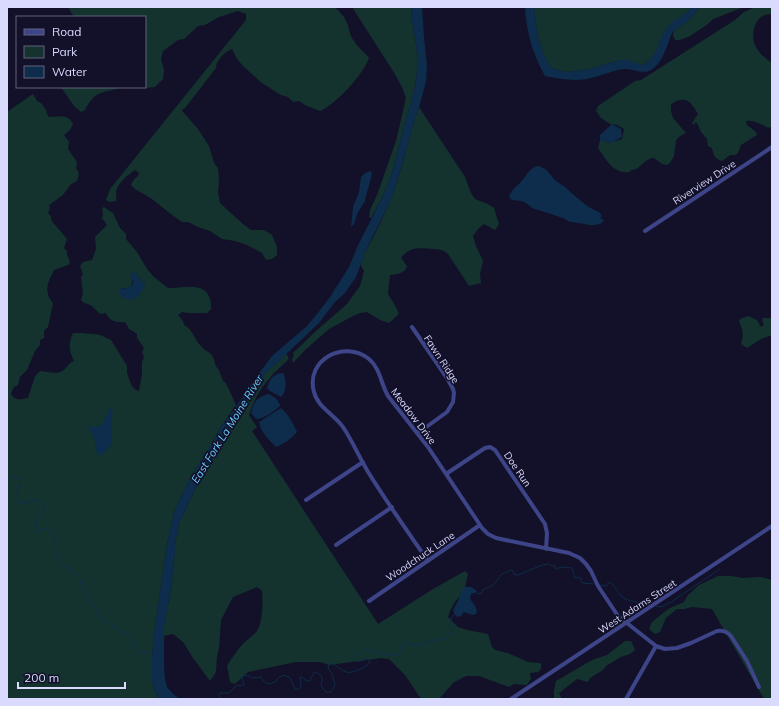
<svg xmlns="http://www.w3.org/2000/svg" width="779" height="706" viewBox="0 0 779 706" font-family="Mulish,sans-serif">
<rect width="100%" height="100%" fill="#121129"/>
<!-- green -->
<path fill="#14332e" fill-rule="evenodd" d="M68,7H335C340,12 345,17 347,23C350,29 349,35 354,41C358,48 364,51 369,58C363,75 336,104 320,111L305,105L299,101L293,102L288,97L281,95L262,83L244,67L237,59L232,49C225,52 216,60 216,68L185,108L182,110L183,112L198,129L209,146L214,163L218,168L219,181L218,193L220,203L244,225L251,230H264L272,235L277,247V255L272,259L266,260L262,253L247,245L235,241L222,239L210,231L198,227L188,222H182L172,215L152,199L135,189L131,185C133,178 138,178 139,173L135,170C128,175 118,182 116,192C116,195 117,198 116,201L109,202L106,200L110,189L246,20V14L238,11L219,17L205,25L198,26L184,39L178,40L163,51L161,59L164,70L163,79L155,87L146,88L144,87H145V17H74Z
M352,7H411L412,22L415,36L418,62L415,87L411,103L406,119L393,170L382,198L371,218L369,217L370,210L377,195L396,141L406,98L402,87L393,71Z
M534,7H691L689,12L664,32L656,52L652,58L643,65L620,60L590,69L566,72L553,69C539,52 536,29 534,7Z
M699,7H744L713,19L708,24L690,36L680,40H675L673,36L674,30C686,23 691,19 699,7Z
M755,7H772V14C768,14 763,15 760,18C754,23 752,34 754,42C756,51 765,58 772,63V127H770L769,128C762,125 755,120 746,121L747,125L756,132L757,135L741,145L738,153L735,155H730L722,161C714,158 714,156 712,148L708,146L707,139L701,132L698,125L696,122L693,125L692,123L698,114C691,101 685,95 671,104V111L673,118L686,133L680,136L676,140L674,156L670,163L667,165L662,164L654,158C646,158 643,165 636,169C629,172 635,167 629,172C613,174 606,159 598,148L600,140H602L609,143L622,139L624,129L617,125L610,124L601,118L596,111L598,106L635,81L641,80L735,20L744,12Z
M61,87H122C102,94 96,89 85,110L81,112L74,106Z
M33,94L37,101L41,103L46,110L47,114L49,117C58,116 69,114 73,124L70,130L64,135L69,142L68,149L77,162L76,168L79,173L77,181L71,184L63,195L49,205L50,208L48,213L51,216V220L67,239L64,248L67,251V255L70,262L68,265L54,270C51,277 45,286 48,294C48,297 51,300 53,303L48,327L44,331V338L40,340V345L35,351L27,370L20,377L18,385L14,387L11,393C14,402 21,399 28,398L35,376L40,371C48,372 58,375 64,370C68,366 69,363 74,361C69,351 68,344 73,333H80L93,334L100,335L111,340L127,366V373L132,387L133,386L134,389L139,391L142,373V362L144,357L142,352L144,348L137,338V334L129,329L125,322C117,323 109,321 106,313L100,314C97,311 94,307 90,305C86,303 84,304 81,300L83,294L81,277L83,274L80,266L83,262L92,260L96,249L95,237L107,225L102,218L103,214L102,208L104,207L113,213L120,228L126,234V239L137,252L147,269L154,277L168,288C182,288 205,281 210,299C211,302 211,306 211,309L207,313H187L182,312L178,315L183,321L184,325C193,329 194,340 202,347C204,350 207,351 210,353C213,356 215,361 215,365L219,370L223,381L226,383L236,405L222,425L211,445L197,467L185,489L174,512L167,544L154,634L152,659V681L155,692L159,699H7V112ZM139,277L145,285L138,296L121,288C128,290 134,286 132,278Z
M419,107L465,177L471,193L475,199L488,204L494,208L499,224L495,230L484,224L478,229L473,236L476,246L483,261L480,274L481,283L469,286L448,254C443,249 440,250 433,249C421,248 409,246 401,258L407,266C404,274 398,274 390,275L388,294L396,307L399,314L389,323L380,320L367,312L360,313L353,316L329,329L305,350L293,363L292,359L294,356L293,353L316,331L347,304L360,286L364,271L360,264L363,259L364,254C373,239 383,218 390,201C402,171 408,138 419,107Z
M748,316L757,320L761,327L764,325L762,320L763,318H772V335L761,339L747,348L741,344C744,334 743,331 739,321L740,319Z
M286,353L289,359C282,366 274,372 269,379C260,389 253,402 249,415L257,427L252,431L378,624L433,589L465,571L468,574L464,591L455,602L450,611L448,617L458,627L467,630L488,634L492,647L495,650L508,653L528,662L540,663L541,664V669L538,672L530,673L531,679L527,685L514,684L509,687L479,676H466L453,683L439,699H421L405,675L389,659L381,658L329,665L320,662H296L248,672L235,684L230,682L227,666C231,659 236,652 241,646C246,640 252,637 257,631C263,621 263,603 262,591L257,587L233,597L221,620L219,648L217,656L216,672L210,681L193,658L183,642L173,634L164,636V626L171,589L175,552V544L179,523L203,473L225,438L236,414L267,371L278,362Z
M718,576H731L743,578L761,577L772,580V699H764L712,609L692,607L684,609H677L666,618L660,632L655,634L649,629L652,622L663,613L670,608L684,602L687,596L699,585Z
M625,641H631L635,650L630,654L621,657L606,666L603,670L590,678L588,682L577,679L559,693L562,699H554V690L556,681L592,660L607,655Z"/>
<!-- water -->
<path fill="#0e2c4b" d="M411,7H422L424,37L427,66L426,81L420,104L415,119L398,178L390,202L364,254L363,259L362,261L356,277L345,293L335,302L319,323L281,359L278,362L267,371L236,414L225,438L203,473L179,523L175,544V552L171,589L164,626V666L165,679L167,687L173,694L180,699H159L155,692L152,681V659L154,634L167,544L174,512L185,489L197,467L211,445L222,425L243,397L248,388L272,356L307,326L317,314L330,297L349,267L358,245L382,198L393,170L406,119L411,103L415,87L418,62L415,36L412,22Z
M525,7H534C536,29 539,52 553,69L566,72L590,69L620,60H627L643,65C662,53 656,38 670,24C676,17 687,16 691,7H699C695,13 691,18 686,23C681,26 676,28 672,33C667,45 663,63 651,70C642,75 633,68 624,69C614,70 601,76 591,78C576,82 560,79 545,76C533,55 526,31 525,7Z
M612,124L621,129L622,136V137L611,143L600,140V135Z
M537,166C547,167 550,175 556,181C558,183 561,184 564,186C573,194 587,208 599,212L602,216L600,218L604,220L602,223C598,224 594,226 589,225C584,224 574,222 570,222L563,218L532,208C529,205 525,202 521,201C515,200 513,202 509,197C511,190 516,187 521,182C526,176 529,169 537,166Z
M370,171L372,173L371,178L366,196L365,201L358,212L354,224L351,227L353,207L359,192L361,177L365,173Z
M134,272L139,277L145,285C143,289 141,294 137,297C131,303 121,298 118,290L120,289C125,289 134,288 133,280C132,278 131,276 131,273Z
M281,373L284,374C286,382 287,391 281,397L270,391L267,388C269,380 273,374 281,373Z
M268,394C274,396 279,400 280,406C274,411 264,419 256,419L251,413C253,402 258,397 268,394Z
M111,407L113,410C111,416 110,436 112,442C111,447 103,454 98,456L97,454L94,437L88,426L89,425L91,427H97L102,424Z
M281,408C287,412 294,425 297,432C293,437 283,445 276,447C269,440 260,431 259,422Z
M465,587C471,586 474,588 477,592L471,594L470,598C472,604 479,607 476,614L473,615L464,612L461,616L458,617L455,615L453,610L458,601L462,590Z"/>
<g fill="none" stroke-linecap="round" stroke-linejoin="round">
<!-- stream -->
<path stroke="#0e2c4b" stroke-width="1" d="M7,480L11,477L16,476C24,481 16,490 15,497L21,504C29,504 29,501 36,499L43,504L45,509C41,516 31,526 39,533L43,528H46L53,535L56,548V554L58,557L65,566L76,574L80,579L81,585L89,598L101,618L106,622L112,626L124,632L132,640L134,647L136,649L142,653H147L152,652
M600,585L606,586L608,583H611C615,587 618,592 621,596C625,601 641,603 649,604
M477,593L480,594H481L483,590L493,585L502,574L512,570L515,575H518L542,565L549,564L552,566H555L556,569L561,567L572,568L575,578H577L579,577L581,578V581L583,583L593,584
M656,606L661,607L671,602L720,569
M220,699L219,695L220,693H229L236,686L244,685V684L242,678L243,675L249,676L252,678L261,677L264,682L269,684L275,682L279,677L285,675L290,678L295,689H299L301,686L300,677H302L307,681H310C312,678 312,675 314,672C321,673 324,678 321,684L323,689L326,692H331L335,685L332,674L328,668L329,665L331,663C336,665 341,670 346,672C353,674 365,667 370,663L368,659C362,659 357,665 353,658L354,656L361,652L366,649L371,652H380L383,655H398L400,652V647C409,640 412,647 421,645C424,645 426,642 429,641C432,640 435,640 438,640C442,640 449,636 451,632C454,628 451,628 450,624C449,620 453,616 455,613"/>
<!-- minor -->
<path stroke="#3d4487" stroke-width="4" d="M645,231L772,147
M412,327L447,378L453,389L454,393L453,402L447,412L418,433
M446,474L485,448L490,447L495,450L545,524L547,533L546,549
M306,500L363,462
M336,545L392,507
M428,561C408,532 388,504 370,475C360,459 353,442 343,427C334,414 318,408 314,392C305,360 344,339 369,359C380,368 381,384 388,396L428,447L482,528L488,534L496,538L569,553L580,558L586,564L591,571L598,586L618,616L656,646L665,649L677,648L691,643L717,631C723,630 727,631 731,636L747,661L759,687
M369,601L480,525
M511,699L772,526
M626,699L656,646"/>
</g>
<g text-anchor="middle" stroke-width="3.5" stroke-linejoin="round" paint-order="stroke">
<!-- street labels -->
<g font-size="10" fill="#d9dafe" stroke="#121129">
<text transform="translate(704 182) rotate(-33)" y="4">Riverview Drive</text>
<text transform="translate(442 359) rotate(57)" y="4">Fawn Ridge</text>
<text transform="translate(414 416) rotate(53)" y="4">Meadow Drive</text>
<text transform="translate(518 469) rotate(56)" y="4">Doe Run</text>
<text transform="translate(420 556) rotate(-34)" y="4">Woodchuck Lane</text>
<text transform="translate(637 606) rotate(-33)" y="4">West Adams Street</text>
</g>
<!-- water labels -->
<g font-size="11" font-style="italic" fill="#69cbfc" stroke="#121129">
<text transform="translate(227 429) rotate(-58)" y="4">East Fork La Moine River</text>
</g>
</g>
<!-- border -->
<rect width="779" height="706" fill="none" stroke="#d9dafe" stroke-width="16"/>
<!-- legend -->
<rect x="16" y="16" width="130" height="72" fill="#121129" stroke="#62617e"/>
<rect x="24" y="29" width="20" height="6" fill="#3d4487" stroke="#62617e"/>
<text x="52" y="36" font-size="12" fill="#d9dafe">Road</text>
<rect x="24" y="46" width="20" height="12" fill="#14332e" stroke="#62617e"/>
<text x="52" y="56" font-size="12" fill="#d9dafe">Park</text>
<rect x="24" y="66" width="20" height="12" fill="#0e2c4b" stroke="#62617e"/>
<text x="52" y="76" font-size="12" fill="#d9dafe">Water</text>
<!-- scale -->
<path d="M18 682v6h107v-6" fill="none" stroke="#d9dafe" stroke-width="2"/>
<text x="24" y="682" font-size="12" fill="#d9dafe" stroke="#121129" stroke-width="3" paint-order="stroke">200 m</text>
</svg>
